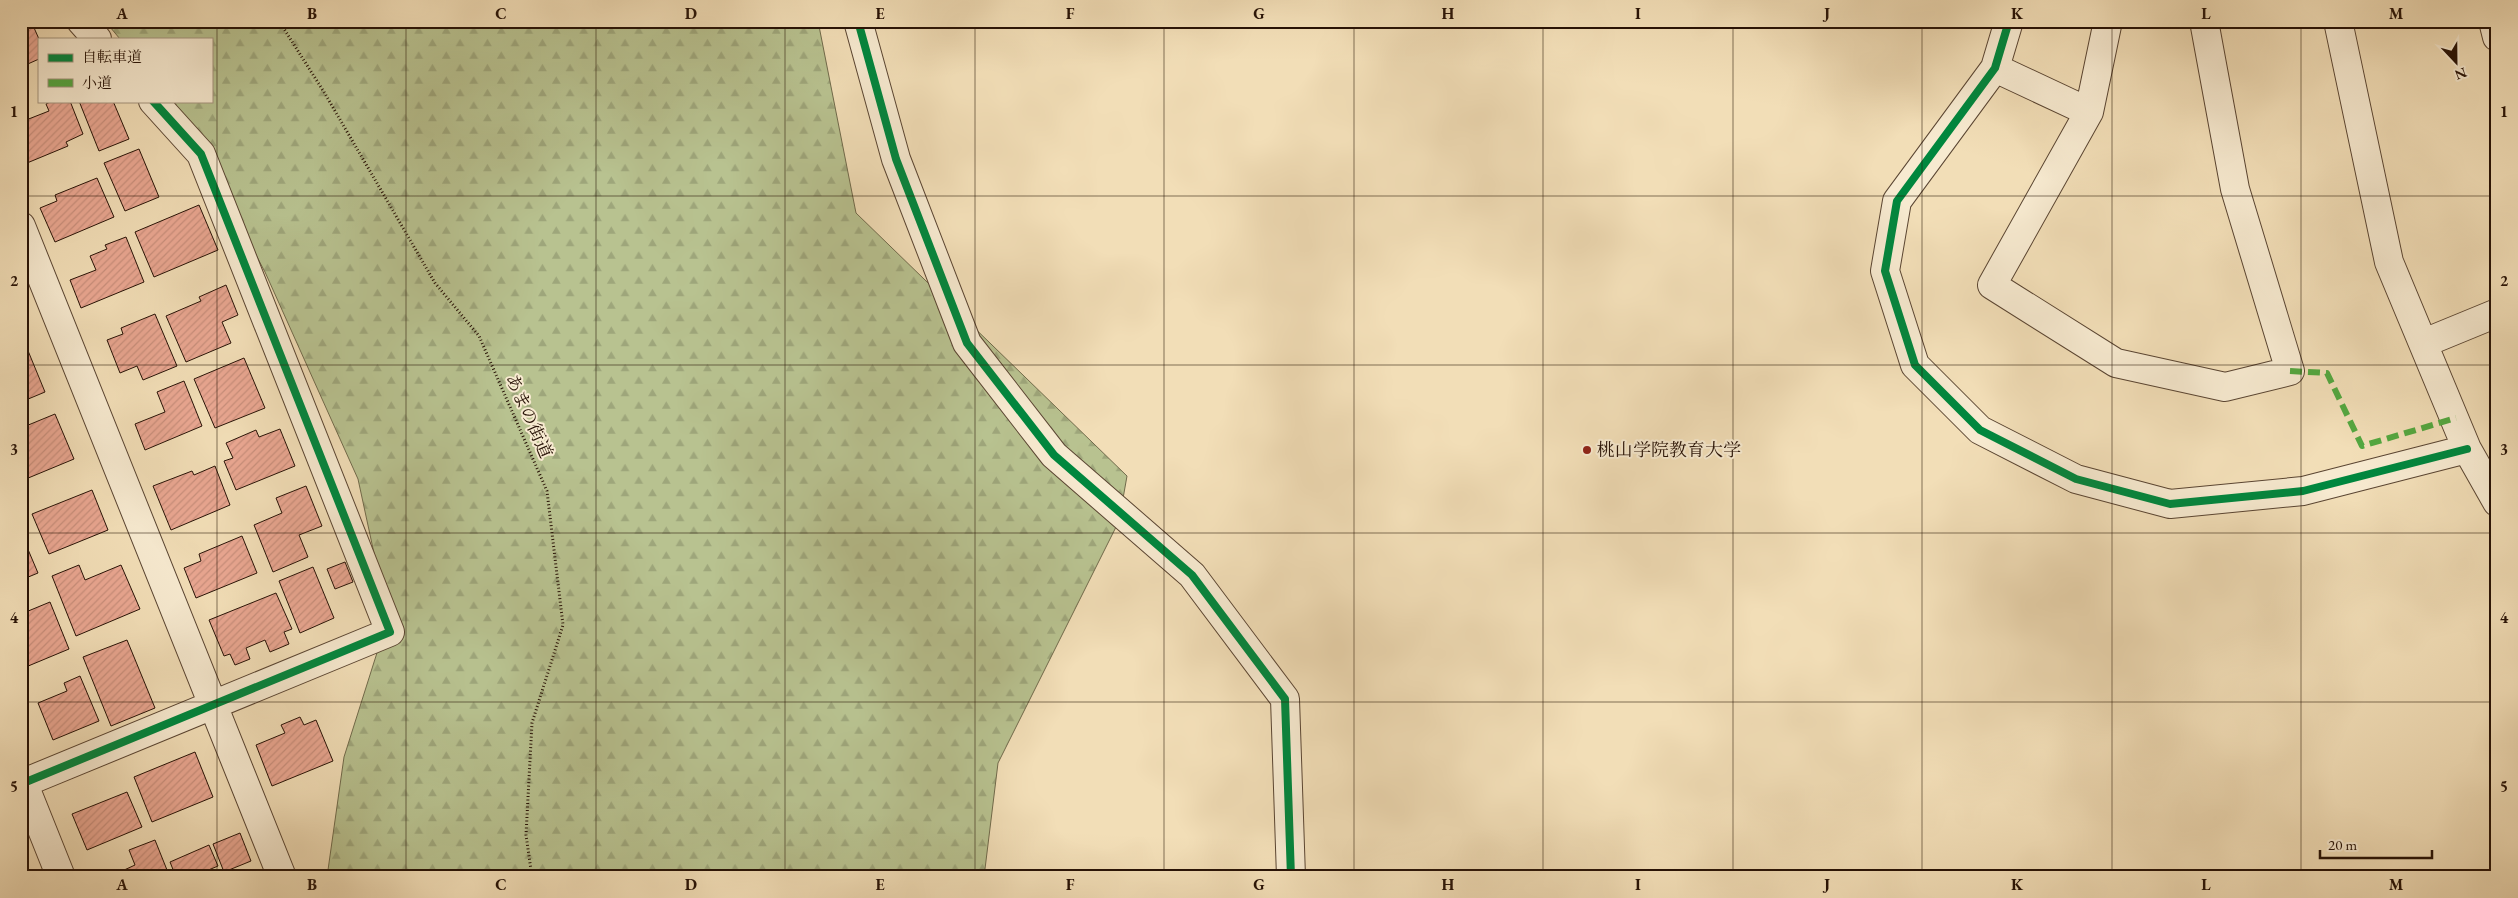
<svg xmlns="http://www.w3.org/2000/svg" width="2518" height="898" viewBox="0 0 2518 898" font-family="'EB Garamond','Noto Serif JP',serif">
<defs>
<pattern id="forest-firs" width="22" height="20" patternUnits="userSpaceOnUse" patternTransform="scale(1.25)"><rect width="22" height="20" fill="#b8c290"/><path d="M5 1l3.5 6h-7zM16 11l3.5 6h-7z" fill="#9ea67b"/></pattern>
<pattern id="building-hatch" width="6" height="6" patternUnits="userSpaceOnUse" patternTransform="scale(1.25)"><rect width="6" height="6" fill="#eaa792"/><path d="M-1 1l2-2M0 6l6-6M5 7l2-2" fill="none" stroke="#c98f7c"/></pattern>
</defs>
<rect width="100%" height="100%" fill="#f2deb7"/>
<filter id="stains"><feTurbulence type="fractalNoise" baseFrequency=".004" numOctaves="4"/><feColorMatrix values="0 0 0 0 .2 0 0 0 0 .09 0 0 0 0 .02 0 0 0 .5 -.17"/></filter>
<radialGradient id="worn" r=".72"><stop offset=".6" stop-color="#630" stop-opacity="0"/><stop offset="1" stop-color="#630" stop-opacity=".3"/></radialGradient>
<!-- forest -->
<path fill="url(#forest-firs)" stroke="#706a4b" d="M105,21H818L856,213L1127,476L1119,521L998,763L984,877H327L344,757L388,618L358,479L265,272L174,101H211V39H120Z"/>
<!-- building -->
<path fill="url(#building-hatch)" stroke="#271206" d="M21,21H31L39,39V59L21,67Z
M52,101H70L83,134L66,142L68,146L27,163L21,149V122L49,111L46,104Z
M79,101H113L129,139L99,151Z
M139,149L159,197L125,211L104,163Z
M97,178L114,217L55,242L40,208L57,201L55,195Z
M199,205L218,250L154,277L135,232Z
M126,237L144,282L81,308L70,280L96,270L90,256L107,249L105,245Z
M226,285L238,315L222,322L231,343L186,362L166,316L201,301L199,297Z
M155,314L177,366L143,380L137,366L120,373L107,340L123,334L121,328Z
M24,341L45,392L21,402V342Z
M244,358L265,408L215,428L194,379Z
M184,381L202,426L145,450L135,424L165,412L157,392Z
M55,414L74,459L21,481V428Z
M280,429L295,466L236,490L224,461L233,458L226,443L256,430L259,437Z
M215,466L230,505L171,530L153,486L192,471L194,475Z
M306,486L322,526L299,535L308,557L273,572L254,525L282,513L276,498Z
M92,490L108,530L49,554L32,514Z
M21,533L38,573L21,580Z
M242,536L257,573L196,598L184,568L201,561L199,554Z
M345,562L353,582L335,589L327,569Z
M79,565L85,580L121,565L140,609L76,636L52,576Z
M313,567L334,618L300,633L279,581Z
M276,593L292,629L284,632L289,644L270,652L265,640L246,648L250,659L235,665L230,654L224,656L209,620Z
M50,602L69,649L21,669V614Z
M127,640L155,708L111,726L83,657Z
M80,676L99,721L53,740L38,703L67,691L64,683Z
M300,717L304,725L316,720L333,761L272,786L256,745L285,733L281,725Z
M195,752L213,797L152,822L134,777Z
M127,792L142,827L87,850L72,814Z
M240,833L251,861L224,872L213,844Z
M155,840L169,875L165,877H109L135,865L129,850Z
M209,845L218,866L192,877H176L170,862Z"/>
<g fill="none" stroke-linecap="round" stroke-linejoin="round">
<defs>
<path id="minor" d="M81,21L97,39
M858,21L896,159L967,343L1054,455L1192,575L1285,699L1291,877
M2009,21L1995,68L1897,201L1885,271L1915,365L1980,430L2076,479L2170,504L2303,491L2467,449
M2108,21L2089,112L1992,285L2116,363L2225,387L2290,371L2235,189L2204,21
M2338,21L2389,262L2467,449L2497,502
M2493,21L2497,37
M1995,68L2089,112
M21,226L282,877
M2424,343L2497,313
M21,777L61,877
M21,784L390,632L201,154L153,101"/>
</defs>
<!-- minor casing -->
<use href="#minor" stroke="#5a4532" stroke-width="30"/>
<!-- path -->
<path stroke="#271206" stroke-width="3" stroke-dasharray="1 2.5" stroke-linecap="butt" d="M279,21L324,92L435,283L479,336L547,491L563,625L532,723L526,835L532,877"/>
<!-- minor -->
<use href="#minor" stroke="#f7ead0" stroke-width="28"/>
<!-- quiet -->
<path stroke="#53a840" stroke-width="6" stroke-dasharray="12 6" stroke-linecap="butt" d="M2290,371L2327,373L2362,446L2456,418"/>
<defs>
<path id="cycleway" d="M858,21L896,159L967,343L1054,455L1192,575L1285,699L1291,877
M2009,21L1995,68L1897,201L1885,271L1915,365L1980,430L2076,479L2170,504L2303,491L2467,449
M21,784L390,632L201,154L153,101"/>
</defs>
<!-- cycleway casing -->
<use href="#cycleway" stroke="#f7ead0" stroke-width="11"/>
<!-- cycleway -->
<use href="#cycleway" stroke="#00873e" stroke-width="8"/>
</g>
<!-- grid -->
<path fill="none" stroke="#271206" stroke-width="1" stroke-opacity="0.55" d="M217,21V877M406,21V877M596,21V877M785,21V877M975,21V877M1164,21V877M1354,21V877M1543,21V877M1733,21V877M1922,21V877M2112,21V877M2301,21V877M21,196H2497M21,365H2497M21,533H2497M21,702H2497"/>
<!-- markers -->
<circle fill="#8f2418" stroke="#f7ead0" stroke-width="2" cx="1587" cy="450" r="5"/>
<g text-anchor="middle" stroke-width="4" stroke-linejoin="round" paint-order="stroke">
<!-- street labels -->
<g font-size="18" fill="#271206" stroke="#f7ead0">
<text transform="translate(529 416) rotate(66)" y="6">あまの街道</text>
</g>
<!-- poi labels -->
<g font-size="18" fill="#271206" stroke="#f7ead0" text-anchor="start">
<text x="1597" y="456">桃山学院教育大学</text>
</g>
</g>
<!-- margin -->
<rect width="2518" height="898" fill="none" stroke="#f2deb7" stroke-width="55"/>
<!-- legend -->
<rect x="38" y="38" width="175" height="65" fill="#f7ead0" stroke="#a4947f"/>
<rect x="48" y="54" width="25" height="8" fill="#00873e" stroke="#a4947f"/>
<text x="82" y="62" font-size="15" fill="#271206">自転車道</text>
<rect x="48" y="79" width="25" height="8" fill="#53a840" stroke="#a4947f"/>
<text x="82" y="88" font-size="15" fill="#271206">小道</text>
<!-- north arrow -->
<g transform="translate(2456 62) rotate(158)" stroke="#f7ead0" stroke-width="4" paint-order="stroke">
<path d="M0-4L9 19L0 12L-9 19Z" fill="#271206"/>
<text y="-8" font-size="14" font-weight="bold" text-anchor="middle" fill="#271206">N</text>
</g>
<!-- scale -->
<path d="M2320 850v8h112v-8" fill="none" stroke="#271206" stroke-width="2.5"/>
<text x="2328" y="850" font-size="15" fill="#271206" stroke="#f7ead0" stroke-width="4" paint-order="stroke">20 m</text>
<rect x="28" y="28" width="2462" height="842" fill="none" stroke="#271206" stroke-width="2"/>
<g font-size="16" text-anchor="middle" font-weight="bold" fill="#271206">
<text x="122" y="19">A</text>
<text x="312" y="19">B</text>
<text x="501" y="19">C</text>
<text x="691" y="19">D</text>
<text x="880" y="19">E</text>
<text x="1070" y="19">F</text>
<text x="1259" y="19">G</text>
<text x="1448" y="19">H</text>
<text x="1638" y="19">I</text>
<text x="1827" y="19">J</text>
<text x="2017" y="19">K</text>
<text x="2206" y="19">L</text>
<text x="2396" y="19">M</text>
<text x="14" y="117">1</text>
<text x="2504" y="117">1</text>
<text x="14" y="286">2</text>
<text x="2504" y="286">2</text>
<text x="14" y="455">3</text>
<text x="2504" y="455">3</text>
<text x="14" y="623">4</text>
<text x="2504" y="623">4</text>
<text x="14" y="792">5</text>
<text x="2504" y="792">5</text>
<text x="122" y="890">A</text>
<text x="312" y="890">B</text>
<text x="501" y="890">C</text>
<text x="691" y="890">D</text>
<text x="880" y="890">E</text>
<text x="1070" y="890">F</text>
<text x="1259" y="890">G</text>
<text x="1448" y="890">H</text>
<text x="1638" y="890">I</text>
<text x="1827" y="890">J</text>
<text x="2017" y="890">K</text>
<text x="2206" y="890">L</text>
<text x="2396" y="890">M</text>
</g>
<rect width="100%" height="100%" filter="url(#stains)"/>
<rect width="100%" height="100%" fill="url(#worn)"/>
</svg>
